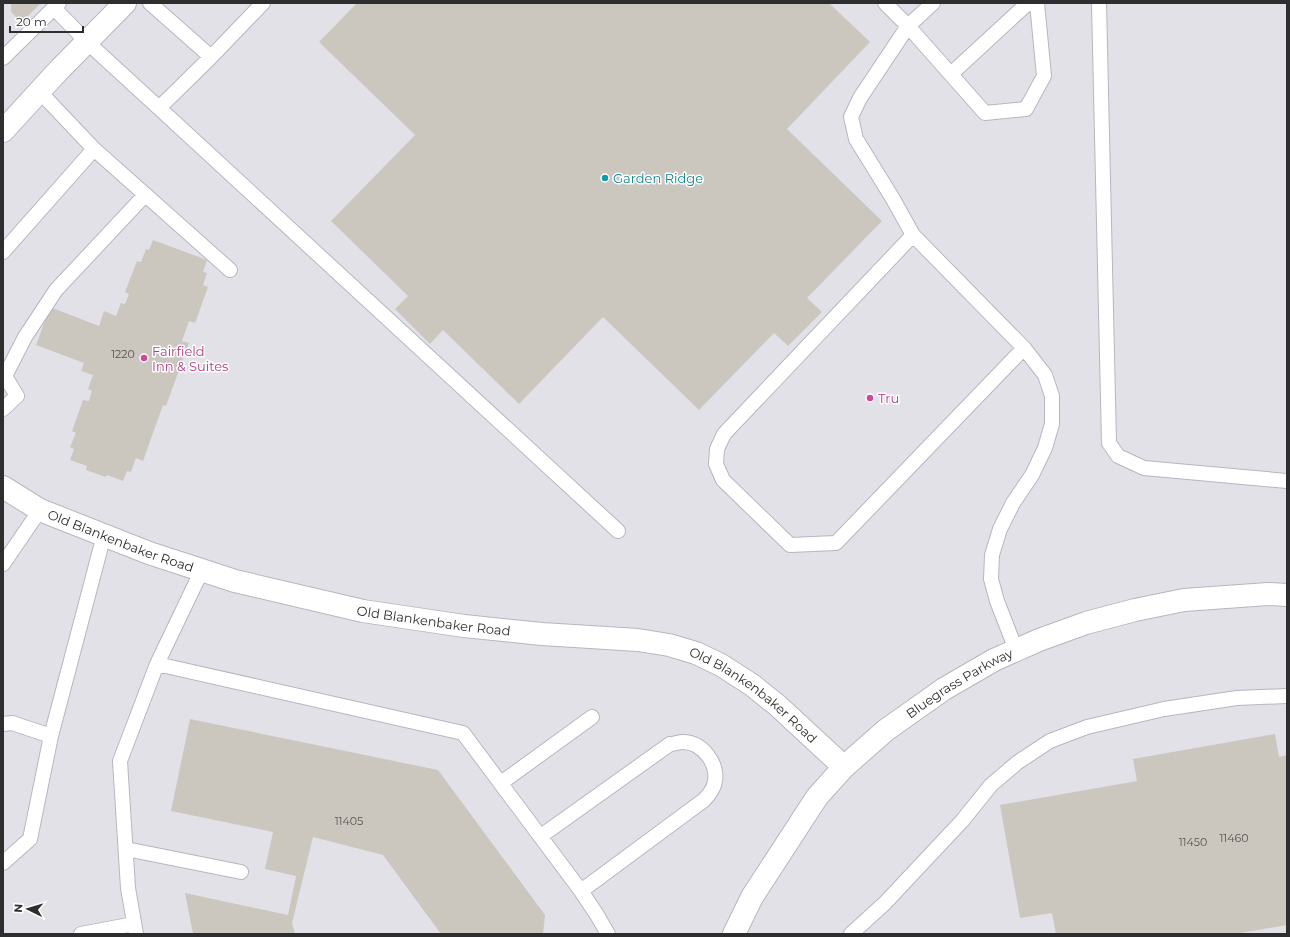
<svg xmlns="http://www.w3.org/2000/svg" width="1290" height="937" viewBox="0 0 1290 937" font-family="Montserrat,sans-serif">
<rect width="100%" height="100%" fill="#efe9e1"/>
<!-- industrial -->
<path fill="#e3e1e8" d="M3,3H1287V934H3Z"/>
<!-- building -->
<path fill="#cbc7bf" d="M11,3H41L22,22L11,12Z
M357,3H829L870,42L787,129L882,221L807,298L822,312L788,346L774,333L699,410L603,317L519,404L443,330L430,344L395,309L408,296L331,221L415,135L319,42Z
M153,240L207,260L203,272L207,273L203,285L208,287L195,323L189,321L182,341L189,343L166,406L163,405L143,461L136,458L131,472L127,471L123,481L107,475L106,477L86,470L87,466L70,460L74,449L70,447L76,433L72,431L83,400L89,401L92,391L88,389L93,375L81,371L84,363L36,345L50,307L99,326L104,311L116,316L121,303L125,304L129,294L125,292L137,261L141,262L146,249L149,250Z
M190,719L438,770L545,915L543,934H441L383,855L313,837L292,923L295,934H193L185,893L288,915L296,876L265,869L273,832L171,811Z
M1275,734L1279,757L1287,755V925L1234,934H1056L1052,913L1020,918L1000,805L1137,781L1133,759Z"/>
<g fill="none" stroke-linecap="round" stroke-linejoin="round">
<defs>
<path id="lane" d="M150,3L211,57
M263,3L211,57L159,108L618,531
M885,3L908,26L985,113L1026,109L1044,76L1037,3
M1099,3L1109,443L1118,456L1144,468L1287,481
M54,8L87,42L159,108
M3,58L59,3
M951,74L1028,3
M94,149L230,270
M913,235L893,199L856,139L851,117L860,98L908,26L933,3
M3,252L94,149L40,92
M3,373L17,396L3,409
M5,376L25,337L56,290L145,195
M3,564L40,510
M1016,650L997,601L991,579L992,555L1000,529L1013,503L1032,475L1045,448L1052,424V396L1045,375L1024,348L836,543L790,545L723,480L716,464L717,449L724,434L913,235L1024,348
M157,664L463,733L581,891L597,915L608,934
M3,724L12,723L51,736
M501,783L592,717
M541,836L670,744C674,744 679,742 683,742C702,742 718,763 715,781C714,789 709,795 704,800L581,891
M126,849L241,872
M3,863L30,839L51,736L104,535
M81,934L134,924
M136,934L128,888L120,761L157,664L202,570
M851,934L885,903L962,821L991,785L1018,762L1050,741L1087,727L1164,709L1237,698L1287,696"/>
<g id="street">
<path d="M3,131L59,70L125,3"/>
<path id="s1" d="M3,487L40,510L149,553L235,581L363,611L464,626L542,634L638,640L669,645L696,653L721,665L752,685L777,705L844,767"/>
</g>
<g id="secondary">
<path id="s2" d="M734,934L752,897L817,797L844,767L886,730L944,689L994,660L1039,640L1086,623L1135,610L1184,600L1268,594L1287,595"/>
</g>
</defs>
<!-- lane casing -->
<use href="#lane" stroke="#b4b7c1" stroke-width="16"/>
<!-- street casing -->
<use href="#street" stroke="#b4b7c1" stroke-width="24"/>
<!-- secondary casing -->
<use href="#secondary" stroke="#b4b7c1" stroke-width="24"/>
<!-- lane -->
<use href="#lane" stroke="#fff" stroke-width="14"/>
<!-- street -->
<use href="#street" stroke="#fff" stroke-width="22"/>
<!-- secondary -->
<use href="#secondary" stroke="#fff" stroke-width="22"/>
</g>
<!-- markers -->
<circle fill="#0f9aa8" stroke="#fff" stroke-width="1.5" cx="605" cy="178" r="4"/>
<g fill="#d1479c" stroke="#fff" stroke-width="1.5">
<circle cx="144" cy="358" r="4"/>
<circle cx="870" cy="398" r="4"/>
</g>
<g text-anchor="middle" stroke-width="3" stroke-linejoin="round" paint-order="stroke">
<!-- number labels -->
<g font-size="11" fill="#555452">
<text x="123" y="358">1220</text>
<text x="349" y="825">11405</text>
<text x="1234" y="842">11460</text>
<text x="1193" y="846">11450</text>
</g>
<!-- culture labels -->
<g font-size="13" fill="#0d838f" stroke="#fff" text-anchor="start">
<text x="613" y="183">Garden Ridge</text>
</g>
<!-- hotel labels -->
<g font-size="13" fill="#b23c85" stroke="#fff" text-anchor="start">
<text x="152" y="356">Fairfield<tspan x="152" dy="15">Inn &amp; Suites</tspan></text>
<text x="878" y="403">Tru</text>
</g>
<!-- street labels -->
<g font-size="13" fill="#2e2e2e" stroke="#fff">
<text dy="5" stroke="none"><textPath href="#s1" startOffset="130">Old Blankenbaker Road</textPath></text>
<text dy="5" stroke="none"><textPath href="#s1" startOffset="454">Old Blankenbaker Road</textPath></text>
<text dy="5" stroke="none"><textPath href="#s2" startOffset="344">Bluegrass Parkway</textPath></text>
<text dy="5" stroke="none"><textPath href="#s1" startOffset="790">Old Blankenbaker Road</textPath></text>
</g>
</g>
<!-- border -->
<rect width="1290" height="937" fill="none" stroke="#2e2e2e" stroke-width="8"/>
<!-- north arrow -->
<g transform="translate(28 909) rotate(275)" stroke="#ffffff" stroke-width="3" paint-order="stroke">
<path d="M0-3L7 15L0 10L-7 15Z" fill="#2e2e2e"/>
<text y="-6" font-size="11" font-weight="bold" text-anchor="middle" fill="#2e2e2e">N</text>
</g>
<!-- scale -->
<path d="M10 26v6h73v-6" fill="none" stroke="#2e2e2e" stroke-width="2"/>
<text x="16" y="26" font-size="12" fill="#2e2e2e" stroke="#ffffff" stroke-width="3" paint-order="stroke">20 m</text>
</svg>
